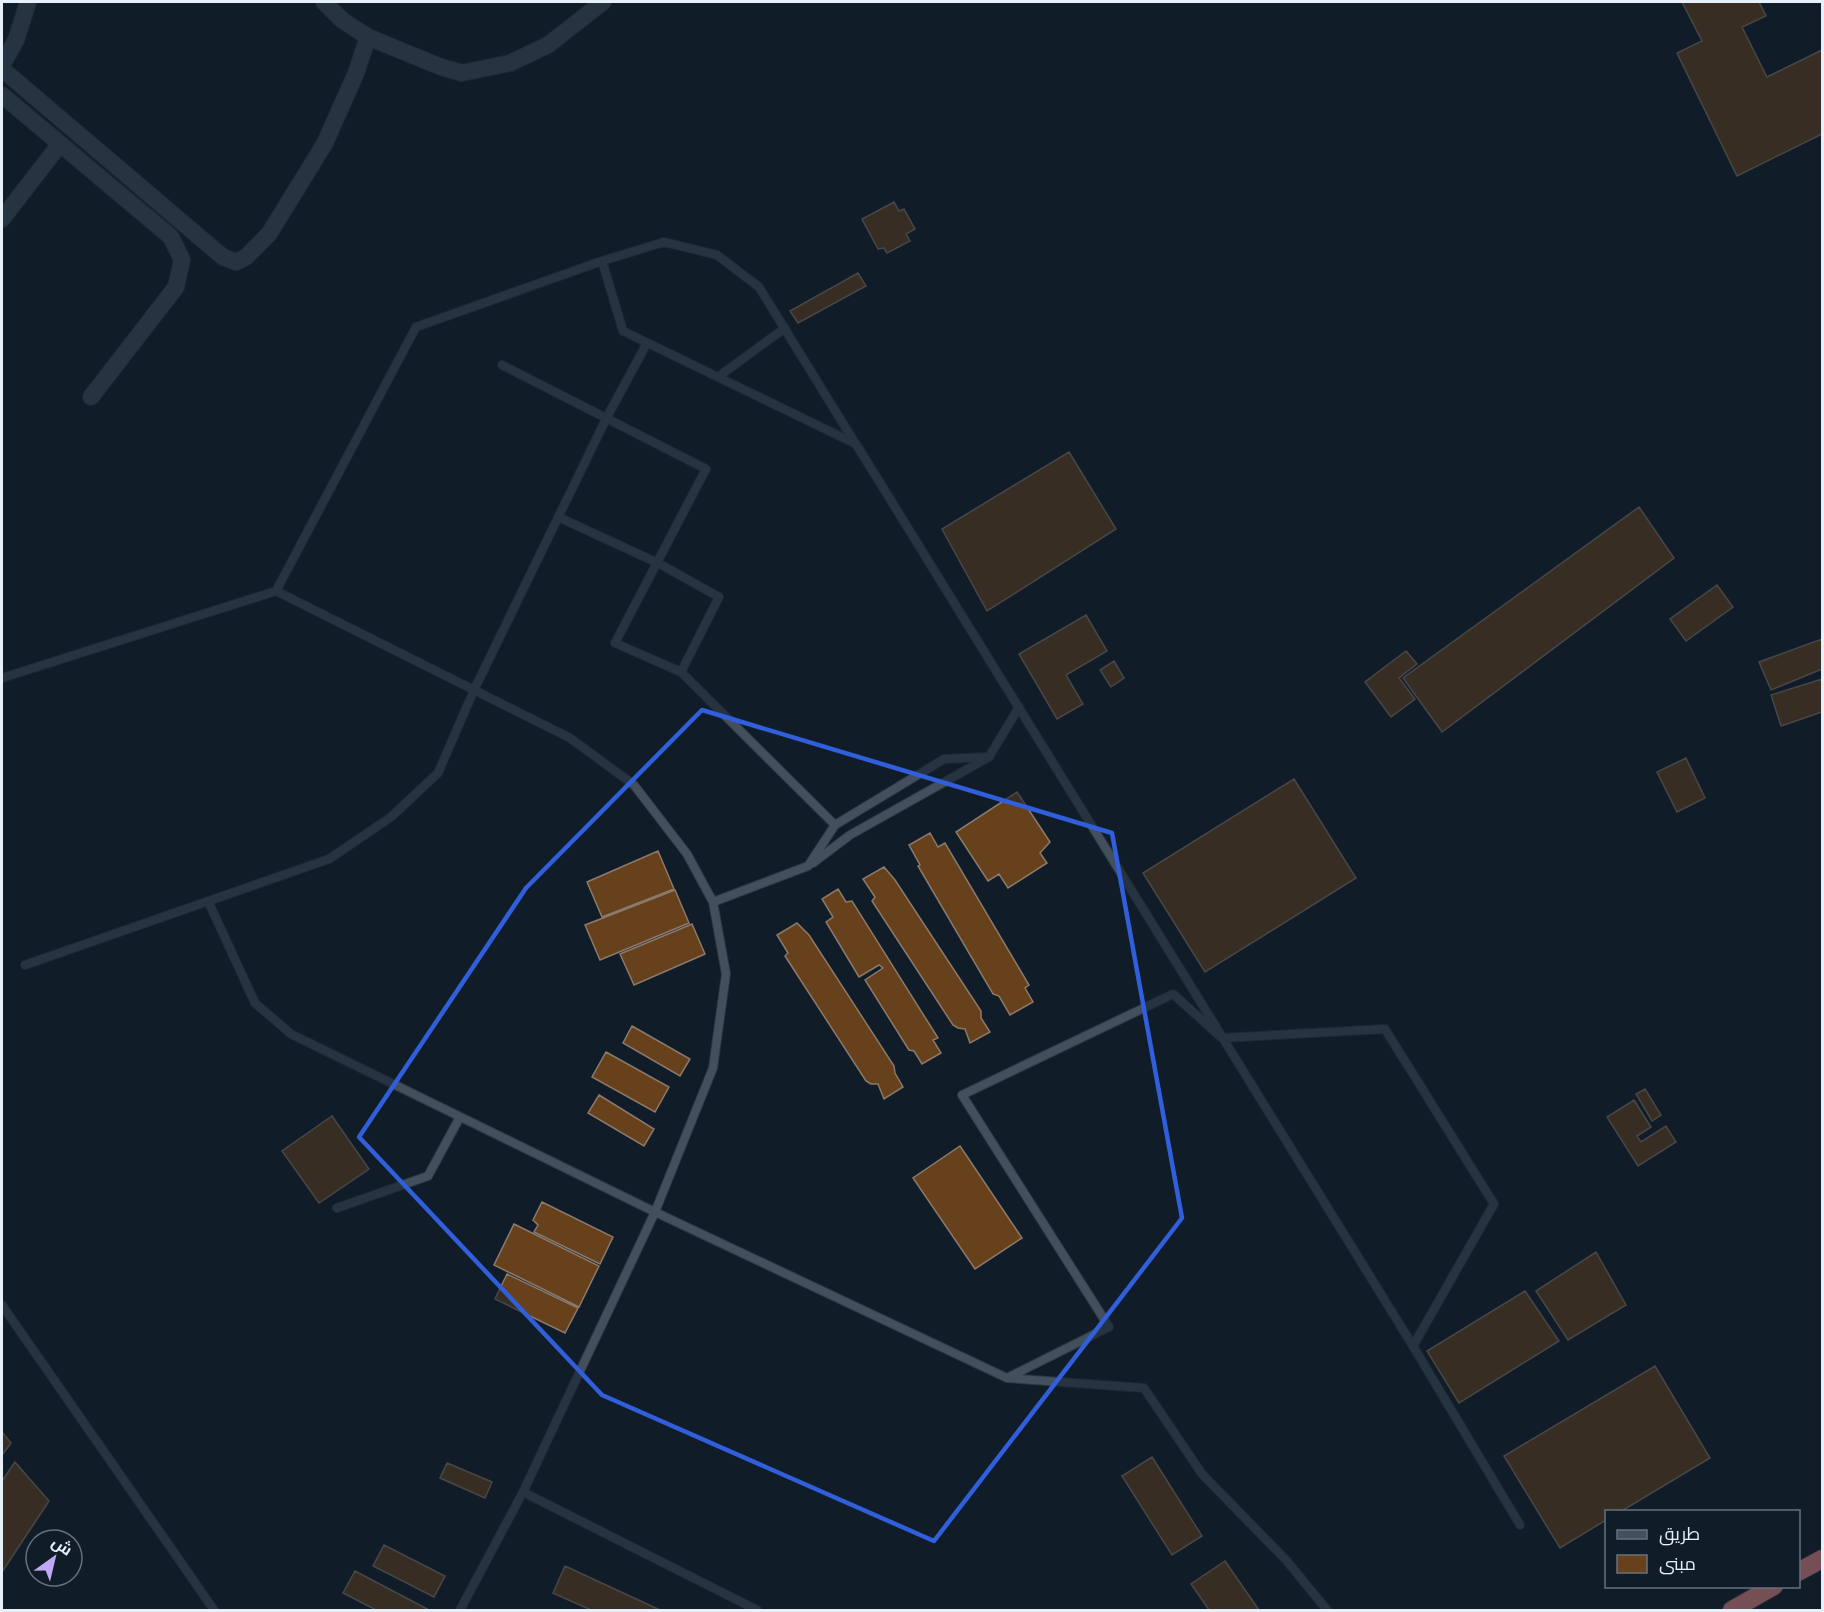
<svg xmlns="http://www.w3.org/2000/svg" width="1824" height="1612" viewBox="0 0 1824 1612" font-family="Inter,Cairo,sans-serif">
<rect width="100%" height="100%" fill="#101d29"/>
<!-- building -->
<path fill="#67411c" stroke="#8b7a6c" stroke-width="1.5" d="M1682,2H1759L1766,16L1742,27L1767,77L1822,50V134L1737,176L1677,53L1702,41Z
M894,202L899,211L904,209L915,229L906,234L910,241L887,253L884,248L878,249L862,219Z
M858,273L866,286L798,323L790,311Z
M1069,452L1116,529L987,611L942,529Z
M1639,507L1674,558L1442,732L1403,678Z
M1717,585L1733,607L1686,641L1670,619Z
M1086,615L1107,651L1066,675L1083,704L1057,719L1019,654Z
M1822,639V669L1771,690L1759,662Z
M1406,651L1417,664L1399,678L1415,699L1391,717L1365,682Z
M1114,661L1124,678L1111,687L1100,670Z
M1822,679V712L1781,726L1771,695Z
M1686,758L1705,798L1677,812L1657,772Z
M1294,779L1356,878L1205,972L1143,873Z
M1017,792L1050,842L1040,853L1047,863L1008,888L999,874L988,881L956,832Z
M930,833L938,847L945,843L1029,985L1025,988L1033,1002L1010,1015L999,996L993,994L918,866L920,865L909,845Z
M658,851L674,889L602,917L587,882Z
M884,867L895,880L981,1011V1018L990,1032L970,1043L965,1029L958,1028L953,1025L872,901L875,897L863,879Z
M838,889L846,902L852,901L938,1038L933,1040L941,1053L922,1064L914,1051L909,1050L865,980L883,968L879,965L859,977L826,922L833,917L822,899Z
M675,890L689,923L600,960L585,925Z
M797,923L809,935L894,1066L895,1073L903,1087L884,1099L878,1084H871L866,1081L785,956L788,953L777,935Z
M692,924L705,954L634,985L620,954Z
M632,1026L690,1059L680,1076L623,1043Z
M606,1052L669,1087L655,1112L592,1077Z
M1645,1089L1661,1115L1652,1121L1636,1094Z
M599,1095L654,1129L644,1146L588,1113Z
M1634,1100L1651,1127L1637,1136L1641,1142L1666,1126L1676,1142L1638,1166L1607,1117Z
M332,1116L369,1169L319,1203L282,1151Z
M960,1146L1022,1238L975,1269L913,1178Z
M542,1202L613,1237L600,1264L534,1232L538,1225L533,1220Z
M514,1224L599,1266L579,1307L494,1265Z
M1596,1252L1626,1305L1568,1340L1536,1291Z
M507,1274L578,1308L565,1333L495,1299Z
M1525,1291L1559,1341L1459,1403L1427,1351Z
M1655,1366L1710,1458L1620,1512H1606V1520L1560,1548L1504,1456Z
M2,1432L11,1443L2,1455Z
M1152,1457L1202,1536L1172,1555L1122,1476Z
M15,1462L49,1501L2,1572V1481Z
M447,1463L492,1482L485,1498L440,1478Z
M384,1545L445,1576L434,1597L373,1566Z
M1225,1561L1259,1610H1209L1191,1584Z
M565,1566L660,1610H591L553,1593Z
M355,1571L429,1610H376L343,1593Z"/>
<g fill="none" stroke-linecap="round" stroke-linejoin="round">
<defs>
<path id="lane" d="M602,261L623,331L856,444L1413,1346L1520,1525
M502,365L706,469L615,643L681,672L835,825
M718,377L785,328
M558,517L658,563L719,597L681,672
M276,591L416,327L602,261L664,242L717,255L759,287L855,443
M2,678L276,591L570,738L634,785L687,854L713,902L726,974L713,1068L655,1212L523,1492L460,1610
M813,863L850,835L989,757L1019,707
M208,901L255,1003L291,1034L655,1212L1007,1378L1144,1388L1202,1474L1286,1560L1327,1610
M713,902L808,866L835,825L944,759L989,757
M25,965L329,859L391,817L438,773L474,690L607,417L647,343
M337,1208L428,1176L460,1117
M2,1305L214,1610
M1009,1377L1109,1327L962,1095L1173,994L1222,1038L1385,1029L1494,1204L1413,1346
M523,1492L757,1610"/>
<path id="street" d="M324,2L342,20L368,37L441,67L462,73L510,63L548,45L603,2
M2,65L16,40L28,2
M2,69L223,257L236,262L246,257L269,234L325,143L356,73L368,37
M2,95L171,237L182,260L176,287L91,397
M2,219L60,144"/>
<path id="highway" d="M1798,1572L1822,1559
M1732,1610L1774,1586"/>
</defs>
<!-- lane casing -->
<use href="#lane" stroke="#2f363f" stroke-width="10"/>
<!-- street casing -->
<use href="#street" stroke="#2f363f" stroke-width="18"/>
<!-- highway casing -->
<use href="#highway" stroke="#2f363f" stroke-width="20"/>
<!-- lane -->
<use href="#lane" stroke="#42505e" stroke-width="8"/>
<!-- street -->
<use href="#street" stroke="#42505e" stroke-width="16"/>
<!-- highway -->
<use href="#highway" stroke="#f18c8a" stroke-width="18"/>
</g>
<!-- marked area -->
<path d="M0 0H1824V1612H0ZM702,710L1112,833L1182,1218L934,1541L602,1395L359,1137L526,888Z" fill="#101d29" fill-opacity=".55" fill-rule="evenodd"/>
<path fill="none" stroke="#315edb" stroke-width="4.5" stroke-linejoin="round" d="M702,710L1112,833L1182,1218L934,1541L602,1395L359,1137L526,888Z"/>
<!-- border -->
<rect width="1824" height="1612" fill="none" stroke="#e8f0f9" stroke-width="6"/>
<!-- legend -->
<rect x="1605" y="1510" width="195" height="78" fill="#101d29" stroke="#66717c" stroke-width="1.5"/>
<rect x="1617" y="1530" width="30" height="9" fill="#42505e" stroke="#66717c" stroke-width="1.5"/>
<text x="1659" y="1540" font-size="18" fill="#e8f0f9">طريق</text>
<rect x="1617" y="1555" width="30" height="18" fill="#67411c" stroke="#66717c" stroke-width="1.5"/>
<text x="1659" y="1570" font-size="18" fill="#e8f0f9">مبنى</text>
<!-- north arrow -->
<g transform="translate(54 1558) rotate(34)"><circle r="28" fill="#101d29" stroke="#66717c" stroke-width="1.5"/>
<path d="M0-4.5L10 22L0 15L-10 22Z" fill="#c0a8f4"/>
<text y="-9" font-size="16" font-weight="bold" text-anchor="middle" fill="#e8f0f9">ش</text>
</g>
</svg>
